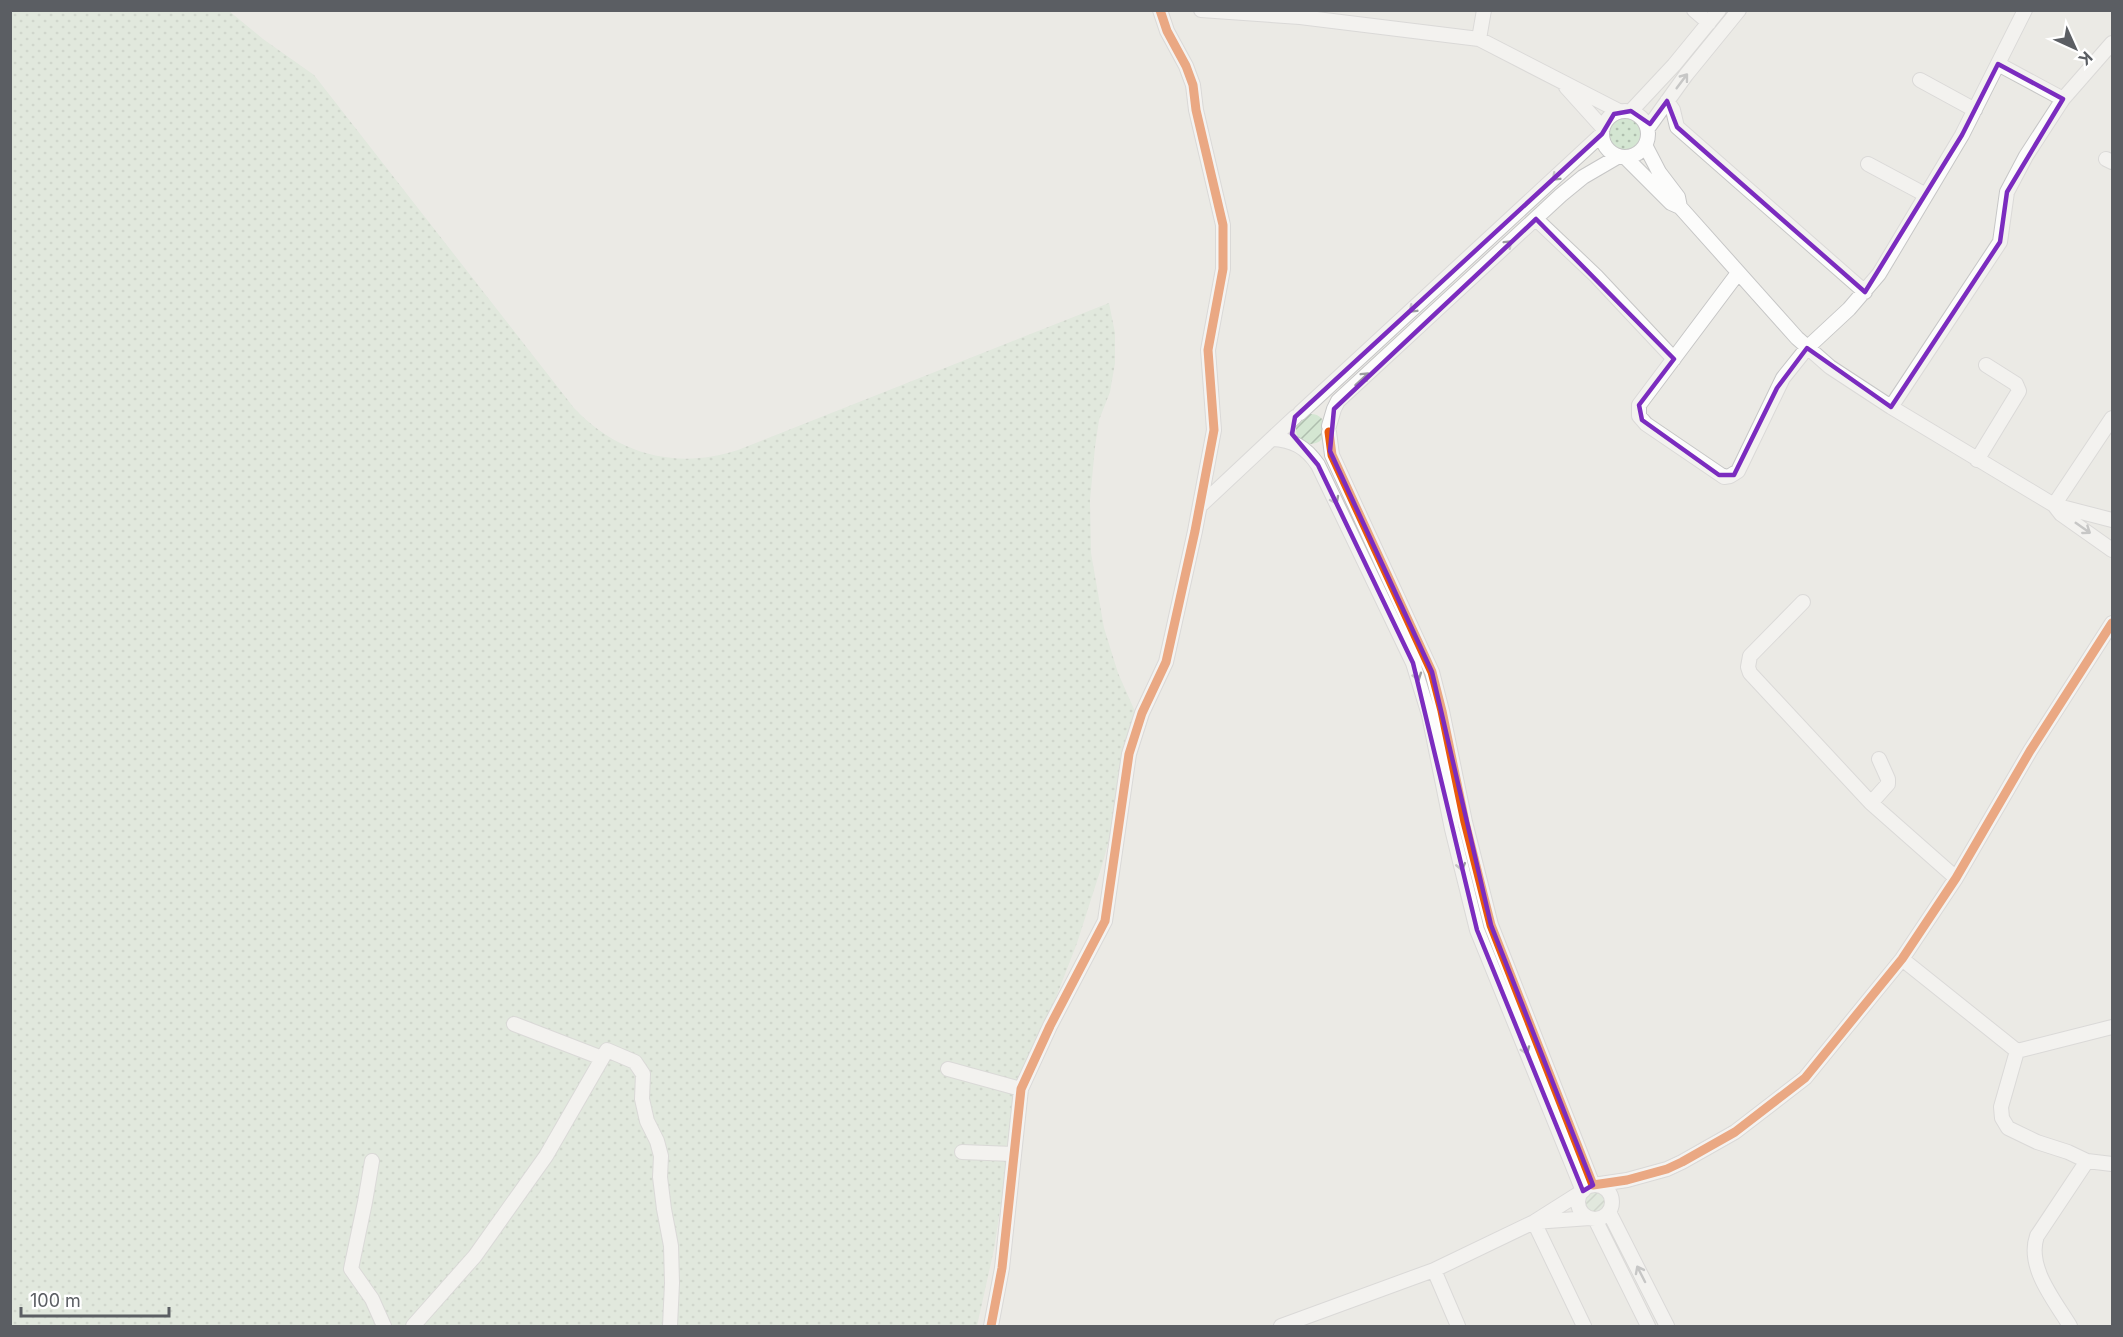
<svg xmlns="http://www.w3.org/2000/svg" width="2123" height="1337" viewBox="0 0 2123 1337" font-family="Inter,sans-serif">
<defs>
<pattern id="grass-dots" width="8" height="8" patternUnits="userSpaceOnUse" patternTransform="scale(1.5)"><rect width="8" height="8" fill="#d4e6d2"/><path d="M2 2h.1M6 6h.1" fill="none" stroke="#afbeae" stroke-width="1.8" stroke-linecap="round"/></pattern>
<pattern id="garden-furrows" width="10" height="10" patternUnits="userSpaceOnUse" patternTransform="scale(1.5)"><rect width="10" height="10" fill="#d4e6d2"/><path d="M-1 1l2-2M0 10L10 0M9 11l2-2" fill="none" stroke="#afbeae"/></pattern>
</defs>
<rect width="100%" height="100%" fill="#ebeae5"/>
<!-- grass -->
<path fill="url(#grass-dots)" d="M10,11H229L263,39L314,75L574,408C618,455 677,470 738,450L1109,303L1115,333V363L1110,392L1099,420L1095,447L1090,500L1091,553L1104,628L1118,673L1137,716L1114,821L1103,862L1077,943L1038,1044L1006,1172L994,1249L977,1326H11Z
M1609 134a16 16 0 1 1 32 0a16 16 0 1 1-32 0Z"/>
<!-- garden -->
<path fill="url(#garden-furrows)" d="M1296 429a15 15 0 1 1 30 0a15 15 0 1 1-30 0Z
M1581 1202a14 14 0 1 1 28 0a14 14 0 1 1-28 0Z"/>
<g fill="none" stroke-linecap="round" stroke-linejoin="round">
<defs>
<path id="minor" d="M1201,10L1300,17L1479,39L1619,111
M1694,10L1709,23
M1479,39L1484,10
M1998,64L2063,99
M1920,80L1975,110
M1566,87L1603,128
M1667,101L1673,110L1677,127L1865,292
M1602 134a23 23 0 1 1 46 0a23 23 0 1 1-46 0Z
M1631,111L1674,65L1719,10
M1648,128L1686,75L1739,10
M1645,145L1659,172L1678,197L1680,207
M1625,157L1671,203L1680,207L1797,338L1830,367L1891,407L2054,505L2061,514L2112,550
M2106,159L2112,162
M1868,164L1926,195
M1536,219L1596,276L1674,359
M1738,273L1639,405V416L1646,424L1724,477L1730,476L1738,471L1783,378L1807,348L1849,309L1879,274L1962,135L2025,10
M1891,407L2000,242L2007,192L2026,156L2063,99L2112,43
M1300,413L1602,134
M1329,426L1334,409L1338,401L1561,195L1583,177L1619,156
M1329,432L1332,455L1432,672L1442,711L1465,822L1491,925L1593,1185L1627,1180L1667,1169L1682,1162L1735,1132L1805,1078L1902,959L1956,878L2030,751L2112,623
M1272,439C1293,440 1306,447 1318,465L1413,663L1429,715L1452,829L1477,930L1583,1191L1534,1222L1434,1270L1281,1326
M1977,460L2019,391L2016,384L1986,365
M2054,505L2112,418
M2054,505L2112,520
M1200,506L1295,417
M1803,602L1750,656L1748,667L1750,673L1871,803L1956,878
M1871,803L1888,784V779L1879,759
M1902,959L2017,1051
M514,1024L602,1058
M2017,1051L2001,1107L2002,1118L2008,1128L2037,1142L2068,1152L2087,1161L2112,1164
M2017,1051L2112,1027
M948,1069L1021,1089
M962,1152L1013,1154
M372,1161L365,1202L351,1269L372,1299L384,1326
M1578 1202a17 17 0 1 1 34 0a17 17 0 1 1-34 0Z
M1609,1212L1667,1326
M1595,1219L1648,1326
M1434,1270L1458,1326
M413,1326L475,1256L546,1156L607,1050L635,1062L643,1074L642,1099L647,1121L657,1141L661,1156L660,1177L664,1209L671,1246L672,1283L670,1326
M991,1326L1002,1268L1021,1089L1050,1026L1105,921L1129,754L1142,713L1166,662L1195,531L1214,430L1208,350L1223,269V225L1196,110L1193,85L1186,66L1167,31L1160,10
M1584,1326L1534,1222L1590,1218
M2070,1326C2055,1301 2026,1267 2037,1236L2087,1161"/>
</defs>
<!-- minor casing -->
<use href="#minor" stroke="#c6c6c6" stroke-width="16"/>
<!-- minor -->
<use href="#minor" stroke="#fcfcfb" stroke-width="14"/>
<defs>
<path id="cycleway" d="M1329,432L1332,455L1432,672L1442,711L1465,822L1491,925L1593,1185L1627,1180L1667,1169L1682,1162L1735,1132L1805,1078L1902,959L1956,878L2030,751L2112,623
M991,1326L1002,1268L1021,1089L1050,1026L1105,921L1129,754L1142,713L1166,662L1195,531L1214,430L1208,350L1223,269V225L1196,110L1193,85L1186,66L1167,31L1160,10"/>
</defs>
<!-- cycleway casing -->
<use href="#cycleway" stroke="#fff" stroke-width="13"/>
<!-- cycleway -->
<use href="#cycleway" stroke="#e8590c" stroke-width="9"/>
</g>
<!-- one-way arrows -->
<defs><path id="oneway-shaft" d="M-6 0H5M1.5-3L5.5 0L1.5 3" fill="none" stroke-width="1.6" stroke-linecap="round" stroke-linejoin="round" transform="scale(1.5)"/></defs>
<g stroke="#9b9da0">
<use href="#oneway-shaft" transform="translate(1682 81) rotate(-53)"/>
<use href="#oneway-shaft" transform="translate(1559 174) rotate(137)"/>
<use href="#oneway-shaft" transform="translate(1505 247) rotate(-43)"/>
<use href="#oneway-shaft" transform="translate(1416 306) rotate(137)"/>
<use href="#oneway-shaft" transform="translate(1362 379) rotate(-43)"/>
<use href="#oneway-shaft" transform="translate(1333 496) rotate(64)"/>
<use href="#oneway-shaft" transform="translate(2083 528) rotate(35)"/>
<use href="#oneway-shaft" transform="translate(1416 672) rotate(71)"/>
<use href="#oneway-shaft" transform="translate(1460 862) rotate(76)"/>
<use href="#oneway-shaft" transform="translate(1524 1046) rotate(68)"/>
<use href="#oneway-shaft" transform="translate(1641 1274) rotate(-117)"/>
</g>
<!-- marked area -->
<path d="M0 0H2123V1337H0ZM1998,64L2063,99L2007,192L2000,242L1891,407L1807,348L1777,388L1734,475H1719L1642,420L1639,405L1674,359L1536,219L1334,409L1330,451L1432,672L1491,925L1593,1185L1583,1191L1477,930L1413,663L1318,465L1292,434L1295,417L1602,134L1614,114L1631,111L1650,124L1667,101L1677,127L1865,292L1962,135Z" fill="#ebeae5" fill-opacity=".55" fill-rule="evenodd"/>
<path fill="none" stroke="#7b2cbf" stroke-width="4.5" stroke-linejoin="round" d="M1998,64L2063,99L2007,192L2000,242L1891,407L1807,348L1777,388L1734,475H1719L1642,420L1639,405L1674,359L1536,219L1334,409L1330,451L1432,672L1491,925L1593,1185L1583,1191L1477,930L1413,663L1318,465L1292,434L1295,417L1602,134L1614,114L1631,111L1650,124L1667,101L1677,127L1865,292L1962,135Z"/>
<!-- border -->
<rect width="2123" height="1337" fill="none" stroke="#5b5e63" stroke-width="24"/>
<!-- north arrow -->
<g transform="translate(2075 48) rotate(135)" stroke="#ffffff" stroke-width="4.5" paint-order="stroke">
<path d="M0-4.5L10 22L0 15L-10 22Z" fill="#5b5e63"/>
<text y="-9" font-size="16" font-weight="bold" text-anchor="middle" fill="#5b5e63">K</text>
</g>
<!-- scale -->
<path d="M21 1307v9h148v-9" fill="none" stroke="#5b5e63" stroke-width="3"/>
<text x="30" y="1307" font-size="18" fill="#5b5e63" stroke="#ffffff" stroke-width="4.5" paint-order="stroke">100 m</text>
</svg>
